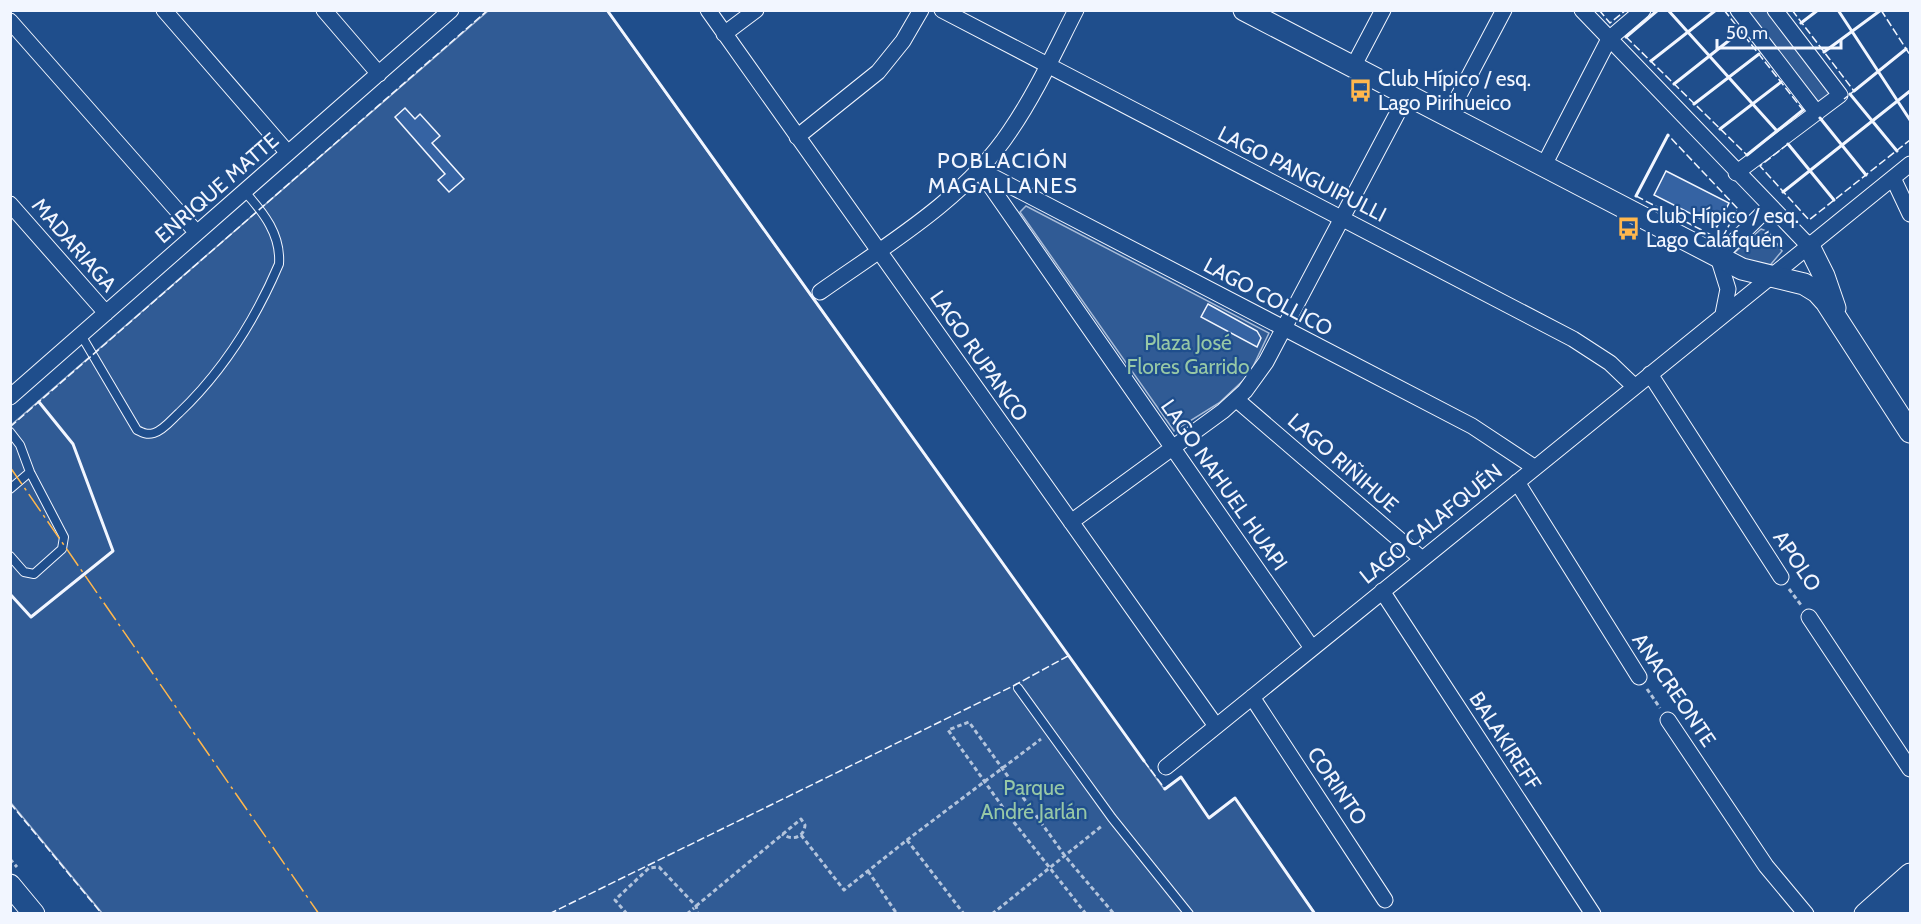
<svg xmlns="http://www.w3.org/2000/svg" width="1921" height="924" viewBox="0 0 1921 924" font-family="Cabin,sans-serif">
<rect width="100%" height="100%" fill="#1f4e8c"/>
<!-- built -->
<path fill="#305b95" stroke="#a8bbd7" stroke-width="1.5" d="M488,11H607L1164,789L1181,777L1209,818L1235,798L1315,913H102L11,803L10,426Z
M1745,11H1769L1834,97L1818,108Z
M1026,206L1269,333L1249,375L1219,403L1174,431L1020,212Z
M1761,229L1769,232L1782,251L1767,269L1733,254Z"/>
<!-- building -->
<path fill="#3563a3" stroke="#f2f6ff" stroke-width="1.5" d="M405,108L415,119L420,114L440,136L432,143L464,179L449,192L438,180L445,174L395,117Z
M1666,171L1729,203L1717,227L1654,195Z
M1208,304L1257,331L1261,338L1257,347L1201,317Z"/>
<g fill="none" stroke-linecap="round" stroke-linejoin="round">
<defs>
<path id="service" d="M81,335L137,430C143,433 147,435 154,433C164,430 172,419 179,413C222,372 256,318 279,264C281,235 264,213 245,192
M10,432L20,445L30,472L64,537L62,549L34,574L24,572L10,556
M10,489L30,472
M1018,688L1112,818L1189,914"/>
<path id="minor" d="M164,10L288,153
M324,10L379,74
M708,10L1216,726
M942,10L1573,339L1610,363L1634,386
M1582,10L1809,246
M1738,10L1817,113
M10,21L197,233
M724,34L756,10
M1353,67L1383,10
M1448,116L1504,10
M797,137L878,72L903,41L921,10
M1544,165L1609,39L1643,10
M978,169L1472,426L1534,467
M980,171L1312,648
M1736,173L1840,95L1775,10
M1893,178L1910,214
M10,204L106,313
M820,292C885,246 965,199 1010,131C1036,93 1055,51 1076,10
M1723,314L1728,289L1718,257L1770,206
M1650,374L1781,577
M10,397L451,10
M1237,400L1422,559
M1517,482L1639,677
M1071,522L1223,411L1245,391L1266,362L1407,95
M1382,591L1593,914
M1809,617L1910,769
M1252,697L1385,900
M1668,720L1766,866L1806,914
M1166,767L1910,164"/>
<path id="secondary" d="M1244,10L1742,269L1804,284L1817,292L1826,302L1910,432
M1809,246L1824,276L1835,308
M10,885L34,914
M1865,914L1910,874
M1893,914L1910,898"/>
</defs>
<!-- service casing -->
<use href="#service" stroke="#f2f6ff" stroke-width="10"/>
<!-- minor casing -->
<use href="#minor" stroke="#f2f6ff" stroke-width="17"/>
<!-- secondary casing -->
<use href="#secondary" stroke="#f2f6ff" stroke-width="23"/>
<!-- path -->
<path stroke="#b3c4dc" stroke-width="3" stroke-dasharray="4.5 3" stroke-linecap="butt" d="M1789,589L1801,605
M1647,689L1660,708
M801,835L844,890L907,840L1041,739
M907,840L964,914
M10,859L17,867
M868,871L897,914
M696,906L801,819L805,825C804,838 792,841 782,834
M627,914L615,900L649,868L659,867L696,906L698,914
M687,914L694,908
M992,914L1103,825
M1086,914L1009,816L948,730L969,722L1065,856L1114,914"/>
<!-- service -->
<use href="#service" stroke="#1f4e8c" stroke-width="8"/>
<!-- minor -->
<use href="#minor" stroke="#1f4e8c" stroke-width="15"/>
<!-- secondary -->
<use href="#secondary" stroke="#1f4e8c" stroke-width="21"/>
<!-- fence -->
<path stroke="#f2f6ff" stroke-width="1.5" stroke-dasharray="8 3" stroke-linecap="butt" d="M1599,10L1610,23L1626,10
M1724,10L1803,110
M1792,10L1854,91L1844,99
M1881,10L1910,55
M1626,37L1747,155
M1788,144L1760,166L1809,220L1910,140
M1636,196L1721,240L1738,209L1668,135
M10,427L488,10
M1144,761L1165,789
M10,803L102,914
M549,914L1015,685L1068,656"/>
<!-- wall -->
<path stroke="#f2f6ff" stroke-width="3" d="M607,10L1144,761
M1668,10L1777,131
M1838,10L1910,120
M1801,23L1818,10
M1626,37L1658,10
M1824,52L1881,10
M1651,61L1716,10
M1674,84L1741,31
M1854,91L1906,49
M1850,94L1897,151
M1694,104L1759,54
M1820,118L1866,175
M1720,129L1781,82
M1788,144L1834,200
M1747,155L1803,110
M1783,192L1910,91
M1636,196L1668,135
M10,594L31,617L113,551L73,444L39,402
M1165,789L1181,777L1209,818L1235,798L1315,914"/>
<!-- power -->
<path stroke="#ffb74d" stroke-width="1.5" stroke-dasharray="21 4.5 3 4.5" stroke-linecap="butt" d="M10,467L319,914"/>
</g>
<!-- icons -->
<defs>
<symbol id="bus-bare" viewBox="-9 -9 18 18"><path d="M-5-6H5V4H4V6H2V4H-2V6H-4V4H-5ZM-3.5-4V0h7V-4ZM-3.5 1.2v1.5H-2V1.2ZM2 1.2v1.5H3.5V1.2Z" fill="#ffb74d" stroke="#1f4e8c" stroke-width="2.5" paint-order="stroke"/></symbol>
</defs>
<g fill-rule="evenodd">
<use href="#bus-bare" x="1344" y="74" width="33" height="33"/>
<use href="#bus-bare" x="1612" y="212" width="33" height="33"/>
</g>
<g text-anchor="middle" stroke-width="4.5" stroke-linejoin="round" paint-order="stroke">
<!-- poi labels -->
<g font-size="21" fill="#f2f6ff" stroke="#1f4e8c" text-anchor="start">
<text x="1378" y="86">Club Hípico / esq.<tspan x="1378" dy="24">Lago Pirihueico</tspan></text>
<text x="1646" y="223">Club Hípico / esq.<tspan x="1646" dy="24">Lago Calafquén</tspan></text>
</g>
<!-- street labels -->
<g font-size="21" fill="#f2f6ff" stroke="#1f4e8c">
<text transform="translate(1302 174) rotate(27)" y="7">LAGO PANGUIPULLI</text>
<text transform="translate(217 188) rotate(-41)" y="7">ENRIQUE MATTE</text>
<text transform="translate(74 245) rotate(49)" y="7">MADARIAGA</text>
<text transform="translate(1268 297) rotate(28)" y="7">LAGO COLLICO</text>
<text transform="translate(979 356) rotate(55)" y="7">LAGO RUPANCO</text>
<text transform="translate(1343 463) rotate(41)" y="7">LAGO RIÑIHUE</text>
<text transform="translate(1224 485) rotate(55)" y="7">LAGO NAHUEL HUAPI</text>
<text transform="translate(1431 524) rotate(-39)" y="7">LAGO CALAFQUÉN</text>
<text transform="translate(1797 561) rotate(56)" y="7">APOLO</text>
<text transform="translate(1674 690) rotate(56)" y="7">ANACREONTE</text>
<text transform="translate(1505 741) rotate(57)" y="7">BALAKIREFF</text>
<text transform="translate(1337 786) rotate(56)" y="7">CORINTO</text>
</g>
<!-- park labels -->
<g font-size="21" fill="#97c8a6" stroke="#1f4e8c">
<text x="1188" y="350">Plaza José<tspan x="1188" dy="24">Flores Garrido</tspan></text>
<text x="1034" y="795">Parque<tspan x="1034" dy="24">André Jarlán</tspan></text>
</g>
<!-- neighbourhood labels -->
<g font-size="22" letter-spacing="1.5" fill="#f2f6ff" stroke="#1f4e8c">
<text x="1003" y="168">POBLACIÓN<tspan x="1003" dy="25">MAGALLANES</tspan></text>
</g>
</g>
<!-- border -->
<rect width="1921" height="924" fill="none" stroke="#f2f6ff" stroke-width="24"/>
<!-- scale -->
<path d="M1717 39v9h124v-9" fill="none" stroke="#f2f6ff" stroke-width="3"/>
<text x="1726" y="39" font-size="18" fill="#f2f6ff" stroke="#1f4e8c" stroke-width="4.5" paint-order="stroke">50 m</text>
</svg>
